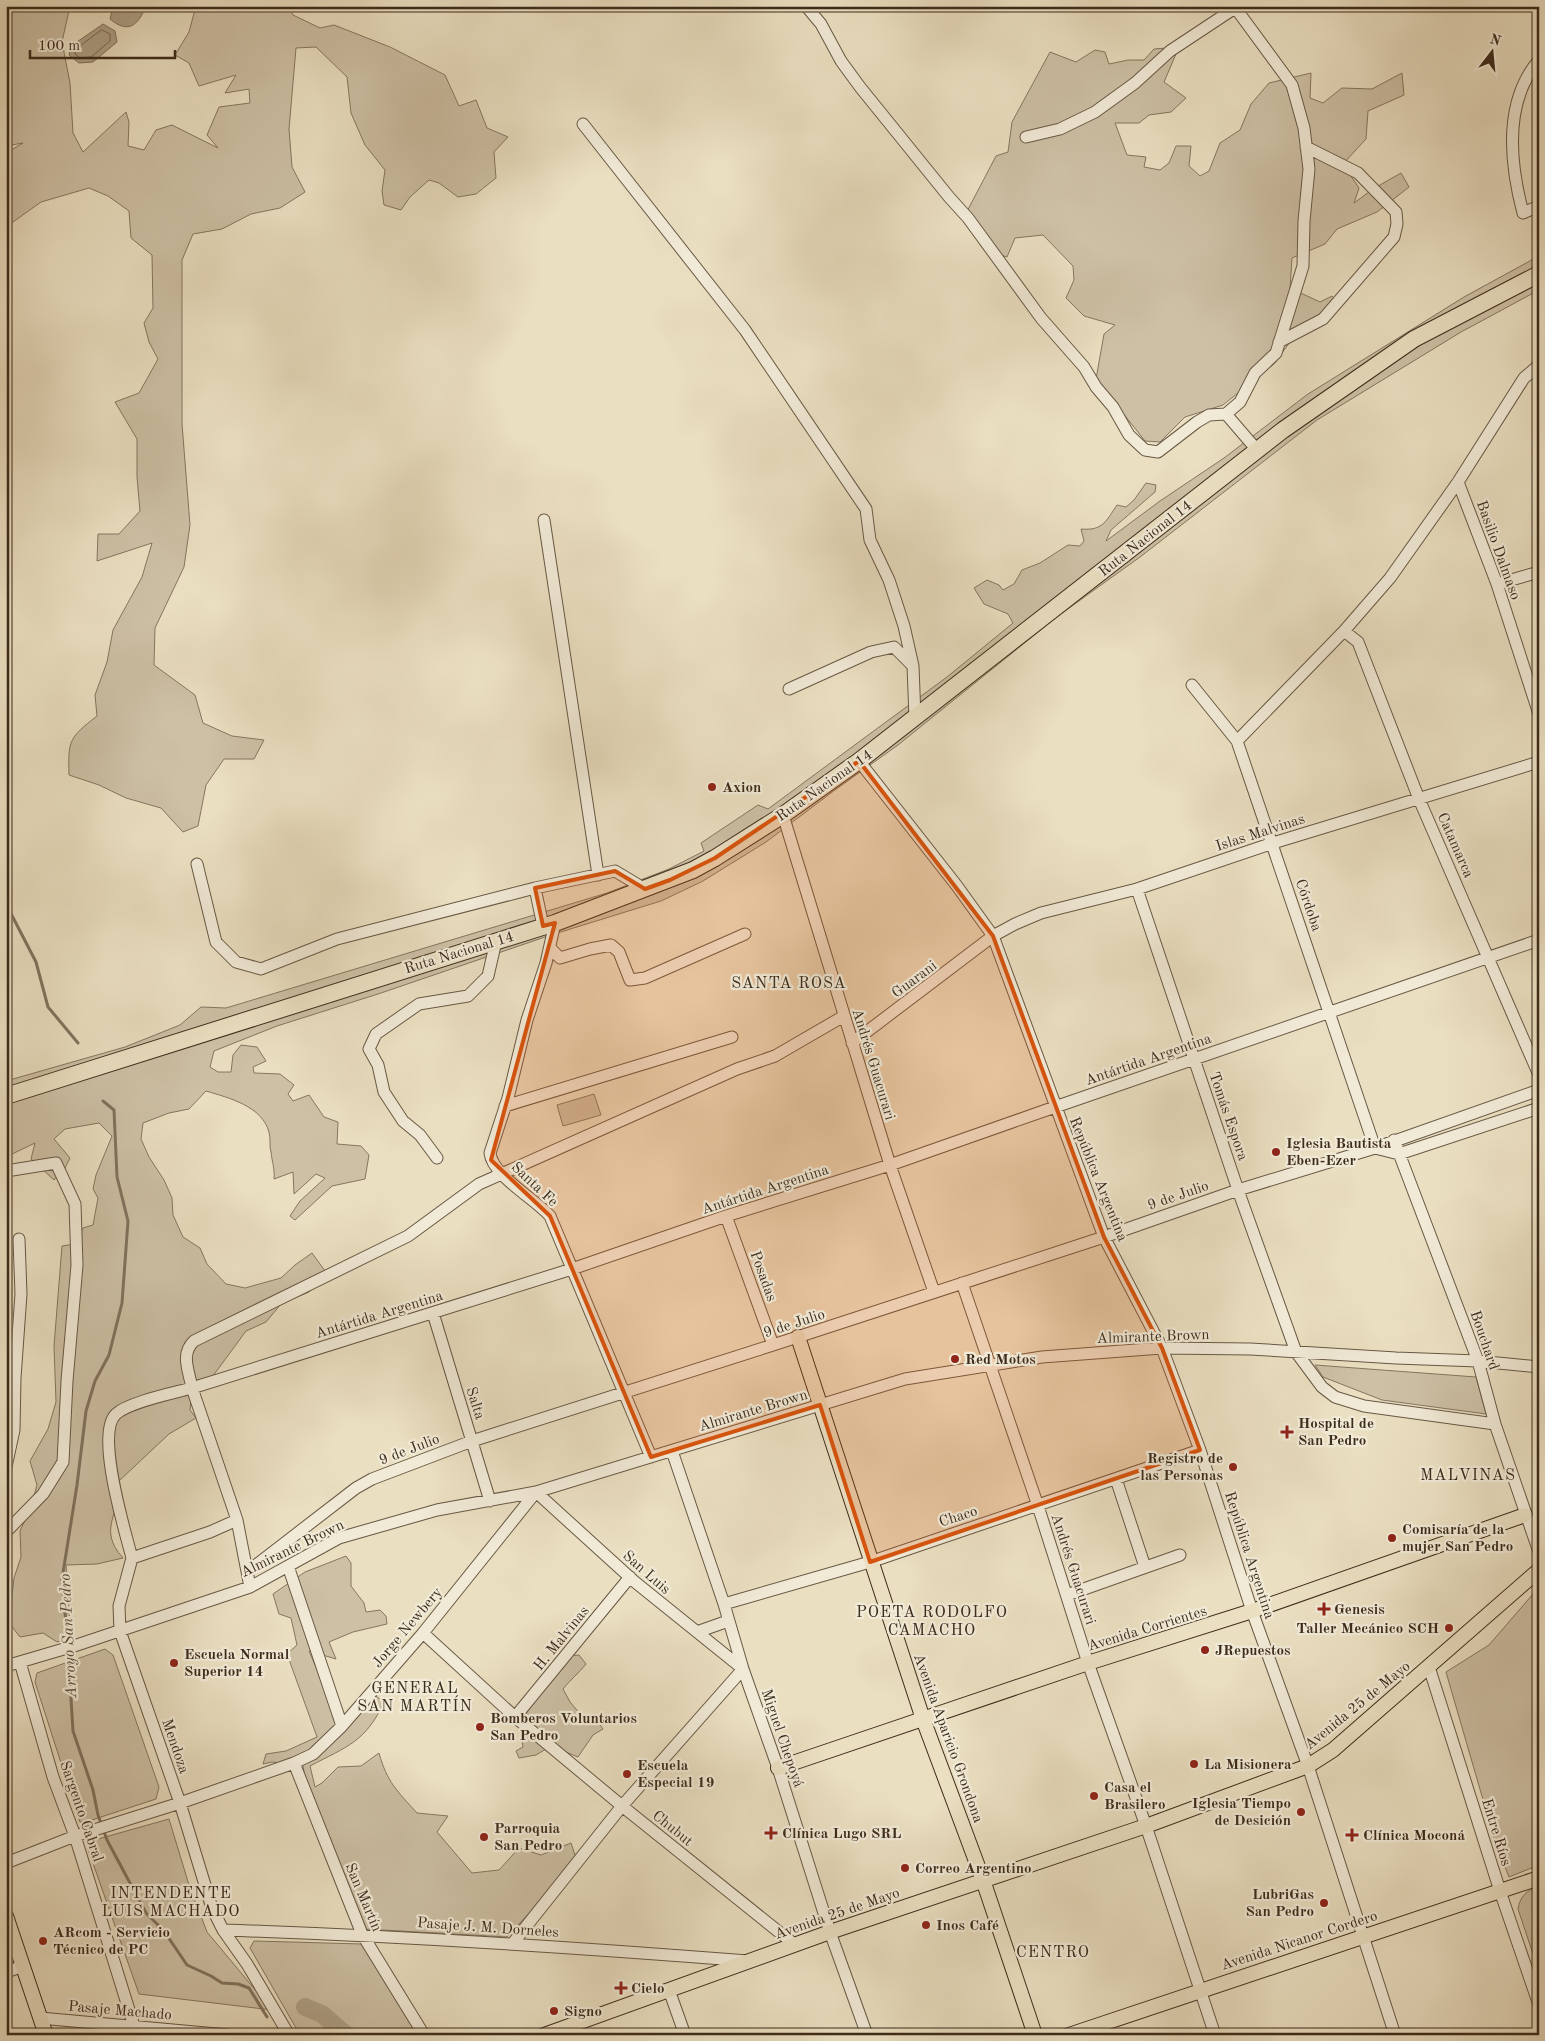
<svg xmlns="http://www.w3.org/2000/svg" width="1545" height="2041" viewBox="0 0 1545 2041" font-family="'Old Standard TT',serif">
<rect width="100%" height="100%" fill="#eadfc1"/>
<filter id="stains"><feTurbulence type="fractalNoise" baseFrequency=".004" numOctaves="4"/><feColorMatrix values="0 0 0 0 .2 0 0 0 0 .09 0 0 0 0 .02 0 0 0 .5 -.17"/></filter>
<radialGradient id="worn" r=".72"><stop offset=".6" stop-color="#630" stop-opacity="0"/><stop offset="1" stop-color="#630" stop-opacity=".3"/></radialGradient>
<!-- green -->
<path fill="#cdc0a5" stroke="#857660" d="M6,6H70L62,42L70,83L73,133L83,152L126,112L129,122L128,146L144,150L156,130L172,125L218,148L207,135L219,107L250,103L249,89L225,93L236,75L199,86L189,63L175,55L189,32L196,6H288L293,15L320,28L334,25L390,47L445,75L459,106L476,100L487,128L508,137L494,152L496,178L476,194L458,197L439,183L429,180L410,197L401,210L384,205L382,191L385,170L365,145L351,113L347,77L316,47L296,48L289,129L292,167L305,192L280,208L251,214L222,229L193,234L182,260V424L190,525L184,567L155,628L154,665L195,695L203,723L232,736L264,740L254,759H224L206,785L198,826L183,832L161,808L126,798L99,785L69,775C68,740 69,738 97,716L95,695L107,662L113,630L142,577L152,543L97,561L98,534H119L140,511L137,477V439L115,402L139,393L158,359L149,342L144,323L153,308L152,255L131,238L129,211L108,196L89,188L41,202L6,227V153L23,143L6,146Z
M1179,47L1164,82L1186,98L1171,112L1149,115L1139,123H1115L1127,155L1146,157L1144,167L1160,170L1169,163L1176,146H1191L1189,166L1200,176L1209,171L1220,143L1240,130L1251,104L1269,83L1311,73L1310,98L1323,103L1342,88L1372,89L1402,73L1404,95L1368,111L1366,139L1343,164L1359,188L1354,203L1373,189L1401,173L1409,187L1377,212L1337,229L1325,244L1292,258L1290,288L1320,302L1332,296L1339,303L1300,328L1274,364L1223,405L1185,417L1160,442L1145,441L1096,379L1104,334L1115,325L1084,316L1066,298L1074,280L1073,266L1043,235L1015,238L1007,257L984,250L963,219L996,156L1008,152L1012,122L1050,52L1076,62L1095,50L1105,52L1109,64L1128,60H1144L1154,49Z
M1539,256V290L1461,332L1317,420L1140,557L1058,616L898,745L835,790L766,842L703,881L661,901L551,935L378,994L277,1026L214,1051L210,1067L218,1072H231L233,1055L241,1045L257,1047L266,1061L253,1067L254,1073L280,1074L294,1085L288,1094L293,1101L309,1095L324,1117L338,1122L337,1144L361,1146L369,1155L365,1179L332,1186L295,1220L290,1216L300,1201L325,1178L316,1174L294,1194L293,1172L274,1179C275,1169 272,1162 271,1152C269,1146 271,1139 269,1132C262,1106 229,1098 206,1091L189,1109L169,1113L143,1123L141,1139L149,1157L164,1180L172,1198L173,1215L183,1237L200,1248L207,1264L226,1284L245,1288L281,1278L295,1265L312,1253L328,1275L309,1292L281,1304L266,1322L246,1331L210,1380L192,1388L190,1410L196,1418L169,1434L119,1481C122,1514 96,1528 123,1558L97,1564L66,1565L71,1637L57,1642L43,1633L20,1637L9,1623L14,1578L21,1557L20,1531L31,1507L37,1485L30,1461L48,1429L56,1402L54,1346L62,1246L75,1244L83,1228L93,1225L98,1198L93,1189L96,1175L112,1136L99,1123L65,1129L54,1139L70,1158L65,1168L54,1180L31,1159L35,1143L6,1157V1081L125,1047L180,1025L201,1007L226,1008L607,893L669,869L704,851L701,843L758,805L768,809L947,677L1013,623L1008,614L984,604L974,588L987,580L999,585L1003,590L1014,584L1022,570L1040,563L1068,545L1080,546L1084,541L1081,529C1103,531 1106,521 1117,505L1126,507L1134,500L1146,483L1156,485L1155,492L1111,530L1106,541L1160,501L1224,458L1308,394L1464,297Z
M594,1094L601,1115L563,1126L557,1105Z
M1315,1365L1476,1377L1486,1414L1382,1400L1323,1377Z
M346,1556L351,1563V1586L364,1603L366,1612L380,1610L386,1616L387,1624L353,1632L329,1642L336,1659L309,1651L326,1691L337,1725L376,1696L384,1702C366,1742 346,1747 310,1766L315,1787L322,1783L338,1767L361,1766L379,1753C387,1782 397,1791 417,1813L448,1816L437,1832L472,1873L499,1870L519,1848L541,1855L571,1843L577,1861L507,1937L364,1929L307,1789L303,1766L272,1762L263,1764L266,1754L286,1751L317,1737L287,1654L297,1645L291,1618L279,1614L273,1594L305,1572Z
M1539,1587V1865L1509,1877L1495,1841L1446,1672L1489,1645Z
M105,1649L113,1655L159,1787L156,1799L86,1822H80L35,1682L37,1673Z
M579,1655L586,1664C579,1673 570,1680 563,1689L570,1702L582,1716H594L603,1729L593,1735L578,1757L551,1746L536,1755L519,1758L516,1751L523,1747L519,1724L530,1708L538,1690L568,1656Z
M169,1819L189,1885L207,1932L272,2010L139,1994L88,1849L91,1841Z
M1539,1887V1972L1518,1909C1520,1897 1526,1890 1539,1887Z
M254,1941L362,1944L421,2035H300L250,1948Z"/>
<!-- water -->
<path fill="#afa289" stroke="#81725d" d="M113,6H146C138,26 128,34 110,19Z
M103,24L115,31L117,42L93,62L79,63L69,55L71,46Z"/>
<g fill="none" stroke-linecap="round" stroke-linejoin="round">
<!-- shore -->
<path stroke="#766652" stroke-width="1" d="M102,30L110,34V41L91,57L80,58L75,54L76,49Z"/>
<!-- stream -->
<path stroke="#81725d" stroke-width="3" d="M6,904L36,962L48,1007L78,1043
M68,1645L62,1579L77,1485L86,1411L95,1381L109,1355L122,1303L128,1221L117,1177L114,1110L103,1101
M68,1651L73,1731L93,1790L98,1815L107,1840L146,1913L164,1931L187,1965L211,1976L222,1983L238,1984L249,1988L267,2017"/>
<!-- river -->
<path stroke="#afa289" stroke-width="18" d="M305,2007L322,2014L346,2035"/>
<defs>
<path id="minor" d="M806,6L821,24L841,61L860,87L949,197L968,218L1041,318L1084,367L1096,387L1113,407L1129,435L1145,450L1158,452L1197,422L1209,415L1226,414
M1234,6L1292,85L1304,128L1309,169L1304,221L1303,266L1276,353L1255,373L1240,402L1226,414L1257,450
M1539,60C1503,102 1510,164 1523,213L1539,206
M583,124L745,330L866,509L870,540L889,580L904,626L913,666L915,718
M1026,137L1060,129L1095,112L1135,83L1170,51L1238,6
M1279,342L1323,319L1394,237L1397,224L1396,212L1358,173L1306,147
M1458,482L1497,584L1539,714
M544,520L598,875
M1497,584L1539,572
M1344,631L1358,642L1419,799L1539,1075
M1192,685L1237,741L1375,1148
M789,689L871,652L894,647L913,666
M1237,741L1344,631L1390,578L1458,482L1524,378L1539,365
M859,761L957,886L993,936L1104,1237L1162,1348L1200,1450L1252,1611L1308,1766L1395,2035
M783,815L890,1165L934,1292
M197,864L216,942L236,962L261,969L337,939L535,888L615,871L645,889
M535,888L543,926
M1137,889L1238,1190L1296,1352L1322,1387L1335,1397L1364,1406L1495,1424
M555,923L546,963L527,1020L508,1098L490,1153C492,1175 535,1199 550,1216L651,1457
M550,948L560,958L590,949L611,945L619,952L630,980L645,978L745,934
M852,1043L993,936L1015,924L1041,913L1137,889L1273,843L1539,762
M505,1106L732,1037
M1394,1140L1478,1361L1495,1424L1539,1552
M1375,1148L1399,1154L1539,1108
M437,1158L420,1135L403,1121L384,1092L378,1065L369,1049L376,1034L419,1004L468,996L488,976L496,941
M6,1171L56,1163L75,1204L77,1265L67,1381L63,1462L43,1494L6,1532
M726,1216L773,1345
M962,1283L1038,1506L1088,1663L1146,1826L1215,2035
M433,1313L490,1501
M672,1451L724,1604L743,1669L778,1768L830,1932L867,2035
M6,1467L14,1430L15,1378L21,1294L19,1239
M1116,1479L1145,1567
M237,1520L210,1532L132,1558L119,1606L120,1631L180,1803L212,1908L223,1930L247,1964L289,2035
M132,1558C125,1531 95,1433 116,1414C129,1402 174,1393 192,1388C189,1371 180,1354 194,1341L408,1236L479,1184L737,1069L775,1056L844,1016
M288,1566L342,1726
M247,1572L356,1488L372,1479L472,1441L773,1345L1104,1237L1238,1190L1375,1148L1539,1090
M250,1587L237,1520L192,1388L572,1269L726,1216L890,1165L1055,1107L1539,940
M1067,1595L1180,1555
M724,1604L870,1562L1200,1450
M697,1632L728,1621
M423,1633L515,1717L622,1806L794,1944
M20,1662L53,1777L75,1836L134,2026
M6,1666L74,1646L250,1587L339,1538L437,1510L536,1492L905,1379L1042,1357L1162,1348L1250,1349L1396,1358L1478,1361L1539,1367
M1429,1667L1500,1891L1539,2005
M515,1717L630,1577
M294,1763L362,1934L424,2035
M6,1863L75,1836L180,1803L294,1763L313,1754L342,1726L423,1633L536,1492L635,1582L743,1669
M223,1930C398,1936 573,1947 748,1961
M513,1943L622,1806L743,1669
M6,1972L23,1966
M669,1990L685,2035
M40,2018L228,2035"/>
<path id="major" d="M798,1337L923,1719L983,1880L1035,2035
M778,1768L1088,1663L1252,1611L1525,1515
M6,1916L46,2035
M544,2035L830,1932L1146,1826L1308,1766L1333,1750L1539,1570
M1069,2035L1539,1878"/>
<path id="highway" d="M6,1096L555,923L693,870L715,858L783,815L859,761L1283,430L1414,339L1539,274"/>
</defs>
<!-- minor casing -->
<use href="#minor" stroke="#685844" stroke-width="13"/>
<!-- major casing -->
<use href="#major" stroke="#3d2b1b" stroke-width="16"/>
<!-- highway casing -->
<use href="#highway" stroke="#3d2b1b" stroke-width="18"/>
<!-- minor -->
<use href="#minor" stroke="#f1ead7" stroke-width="11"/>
<!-- major -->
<use href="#major" stroke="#eadfc1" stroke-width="14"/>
<!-- highway -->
<use href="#highway" stroke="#eadfc1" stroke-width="16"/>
</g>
<!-- marked area -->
<path fill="#d7540e" fill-opacity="0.2" stroke="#d7540e" stroke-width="4" stroke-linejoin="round" d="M859,761L993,936L1104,1237L1162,1348L1200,1450L870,1562L820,1405L651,1457L550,1216L491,1160L555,923L543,926L535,888L615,871L645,889L670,880L715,858Z"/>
<!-- markers -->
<g fill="#8f2418" stroke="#f1ead7" stroke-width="2">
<circle cx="712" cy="787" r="5"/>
<circle cx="1276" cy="1152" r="5"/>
<circle cx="955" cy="1359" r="5"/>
<path d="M1284.5 1424.5h5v5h5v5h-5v5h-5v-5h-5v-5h5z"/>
<circle cx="1233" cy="1467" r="5"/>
<circle cx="1392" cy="1538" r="5"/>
<path d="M1321.5 1601.5h5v5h5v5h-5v5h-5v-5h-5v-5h5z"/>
<circle cx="1449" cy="1628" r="5"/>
<circle cx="1205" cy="1650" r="5"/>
<circle cx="174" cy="1663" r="5"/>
<circle cx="480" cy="1727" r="5"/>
<circle cx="1194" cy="1764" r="5"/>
<circle cx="627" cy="1774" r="5"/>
<circle cx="1094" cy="1796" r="5"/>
<circle cx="1301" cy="1812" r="5"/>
<path d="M768.5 1825.5h5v5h5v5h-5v5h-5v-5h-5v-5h5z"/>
<path d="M1349.5 1827.5h5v5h5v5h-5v5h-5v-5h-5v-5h5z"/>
<circle cx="484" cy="1837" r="5"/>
<circle cx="905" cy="1868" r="5"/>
<circle cx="1324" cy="1903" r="5"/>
<circle cx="926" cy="1925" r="5"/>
<circle cx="43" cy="1941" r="5"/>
<path d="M618.5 1980.5h5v5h5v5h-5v5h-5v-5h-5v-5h5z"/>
<circle cx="554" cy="2011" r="5"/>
</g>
<g text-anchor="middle" stroke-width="4.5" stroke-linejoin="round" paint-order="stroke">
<!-- street labels -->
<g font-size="15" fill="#3d2b1b" stroke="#f1ead7">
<text transform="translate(1145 538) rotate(-38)" y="5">Ruta Nacional 14</text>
<text transform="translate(1499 550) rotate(70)" y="5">Basilio Dalmaso</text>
<text transform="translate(824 785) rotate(-35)" y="5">Ruta Nacional 14</text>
<text transform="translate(1260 832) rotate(-18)" y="5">Islas Malvinas</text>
<text transform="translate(1456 845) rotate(66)" y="5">Catamarca</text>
<text transform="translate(1309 905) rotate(71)" y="5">Córdoba</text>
<text transform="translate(459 952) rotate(-17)" y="5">Ruta Nacional 14</text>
<text transform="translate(914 979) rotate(-37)" y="5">Guarani</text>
<text transform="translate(1148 1059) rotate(-19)" y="5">Antártida Argentina</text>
<text transform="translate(874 1064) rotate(73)" y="5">Andrés Guacurari</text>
<text transform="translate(1229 1116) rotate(71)" y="5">Tomás Espora</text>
<text transform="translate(1099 1179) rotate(68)" y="5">República Argentina</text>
<text transform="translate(535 1184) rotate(43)" y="5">Santa Fe</text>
<text transform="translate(765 1189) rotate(-18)" y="5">Antártida Argentina</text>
<text transform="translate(1178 1195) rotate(-19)" y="5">9 de Julio</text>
<text transform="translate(764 1276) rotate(70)" y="5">Posadas</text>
<text transform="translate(379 1314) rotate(-17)" y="5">Antártida Argentina</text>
<text transform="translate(794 1323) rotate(-18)" y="5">9 de Julio</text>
<text transform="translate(1153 1336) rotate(-2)" y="5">Almirante Brown</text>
<text transform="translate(1485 1340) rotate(71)" y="5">Bouchard</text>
<text transform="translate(476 1403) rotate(73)" y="5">Salta</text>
<text transform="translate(753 1410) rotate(-17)" y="5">Almirante Brown</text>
<text transform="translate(409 1449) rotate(-21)" y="5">9 de Julio</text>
<text transform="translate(958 1516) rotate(-18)" y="5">Chaco</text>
<text transform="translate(292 1548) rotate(-26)" y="5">Almirante Brown</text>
<text transform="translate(1250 1555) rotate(72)" y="5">República Argentina</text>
<text transform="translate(1074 1569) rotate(72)" y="5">Andrés Guacurari</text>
<text transform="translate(647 1572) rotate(41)" y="5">San Luis</text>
<text transform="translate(407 1627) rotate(-50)" y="5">Jorge Newbery</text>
<text transform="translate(1147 1628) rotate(-17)" y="5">Avenida Corrientes</text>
<text transform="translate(561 1638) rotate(-51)" y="5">H. Malvinas</text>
<text transform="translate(1357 1705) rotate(-39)" y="5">Avenida 25 de Mayo</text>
<text transform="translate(783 1738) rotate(71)" y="5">Miguel Chepoyá</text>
<text transform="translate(949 1738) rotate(70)" y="5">Avenida Aparicio Grondona</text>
<text transform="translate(176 1746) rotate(71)" y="5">Mendoza</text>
<text transform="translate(82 1811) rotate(71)" y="5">Sargento Cabral</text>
<text transform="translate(673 1828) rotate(39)" y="5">Chubut</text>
<text transform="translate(1497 1832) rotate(73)" y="5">Entre Ríos</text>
<text transform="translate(364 1897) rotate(67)" y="5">San Martín</text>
<text transform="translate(837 1913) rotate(-19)" y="5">Avenida 25 de Mayo</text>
<text transform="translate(488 1927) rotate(4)" y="5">Pasaje J. M. Dorneles</text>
<text transform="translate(1299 1940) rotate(-18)" y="5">Avenida Nicanor Cordero</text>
<text transform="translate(120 2010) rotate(5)" y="5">Pasaje Machado</text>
</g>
<!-- poi labels -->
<g font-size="15" font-weight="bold" fill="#3d2b1b" stroke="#f1ead7" text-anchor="start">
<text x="722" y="792">Axion</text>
<text x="1286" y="1148">Iglesia Bautista<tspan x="1286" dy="17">Eben-Ezer</tspan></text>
<text x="965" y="1364">Red Motos</text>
<text x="1298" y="1428">Hospital de<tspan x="1298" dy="17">San Pedro</tspan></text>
<text x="1223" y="1463" text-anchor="end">Registro de<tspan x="1223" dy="17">las Personas</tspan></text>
<text x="1402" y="1534">Comisaría de la<tspan x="1402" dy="17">mujer San Pedro</tspan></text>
<text x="1334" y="1614">Genesis</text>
<text x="1439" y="1633" text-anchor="end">Taller Mecánico SCH</text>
<text x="1215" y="1655">JRepuestos</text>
<text x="184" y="1659">Escuela Normal<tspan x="184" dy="17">Superior 14</tspan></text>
<text x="490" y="1723">Bomberos Voluntarios<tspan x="490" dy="17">San Pedro</tspan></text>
<text x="1204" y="1769">La Misionera</text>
<text x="637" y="1770">Escuela<tspan x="637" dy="17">Especial 19</tspan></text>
<text x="1104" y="1792">Casa el<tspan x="1104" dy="17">Brasilero</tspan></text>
<text x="1291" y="1808" text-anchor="end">Iglesia Tiempo<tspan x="1291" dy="17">de Desición</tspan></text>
<text x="494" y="1833">Parroquia<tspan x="494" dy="17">San Pedro</tspan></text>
<text x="782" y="1838">Clínica Lugo SRL</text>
<text x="1363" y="1840">Clínica Moconá</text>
<text x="915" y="1873">Correo Argentino</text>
<text x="1314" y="1899" text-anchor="end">LubriGas<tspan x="1314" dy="17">San Pedro</tspan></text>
<text x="936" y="1930">Inos Café</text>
<text x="53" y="1937">ARcom - Servicio<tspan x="53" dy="17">Técnico de PC</tspan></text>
<text x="631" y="1993">Cielo</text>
<text x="564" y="2016">Signo</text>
</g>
<!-- neighbourhood labels -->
<g font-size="16" letter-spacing="1" fill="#3d2b1b" stroke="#f1ead7">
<text x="789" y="988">SANTA ROSA</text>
<text x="1468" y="1480">MALVINAS</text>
<text x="932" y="1617">POETA RODOLFO<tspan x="932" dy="18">CAMACHO</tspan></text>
<text x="415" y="1693">GENERAL<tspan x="415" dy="18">SAN MARTÍN</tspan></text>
<text x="171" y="1898">INTENDENTE<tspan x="171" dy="18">LUIS MACHADO</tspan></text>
<text x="1053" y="1957">CENTRO</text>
</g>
<!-- water labels -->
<g font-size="16" font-style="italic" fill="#5f4f3c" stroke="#f1ead7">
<text transform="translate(67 1636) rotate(-93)" y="6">Arroyo San Pedro</text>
</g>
</g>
<!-- margin -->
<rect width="1545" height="2041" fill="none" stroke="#eadfc1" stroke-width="25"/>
<rect x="8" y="8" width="1530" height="2026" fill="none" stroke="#3d2b1b" stroke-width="2.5"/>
<rect x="12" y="12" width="1520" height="2016" fill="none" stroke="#3d2b1b"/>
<!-- north arrow -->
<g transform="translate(1492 52) rotate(16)" stroke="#f1ead7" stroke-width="4" paint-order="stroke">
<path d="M0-4L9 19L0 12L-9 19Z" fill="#3d2b1b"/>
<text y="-8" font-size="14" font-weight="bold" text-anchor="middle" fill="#3d2b1b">N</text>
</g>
<!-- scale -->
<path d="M30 50v8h145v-8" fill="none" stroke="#3d2b1b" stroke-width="2.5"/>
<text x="38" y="50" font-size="15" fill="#3d2b1b" stroke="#f1ead7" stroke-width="4" paint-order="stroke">100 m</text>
<rect width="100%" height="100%" filter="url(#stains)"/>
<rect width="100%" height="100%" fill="url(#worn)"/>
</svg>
